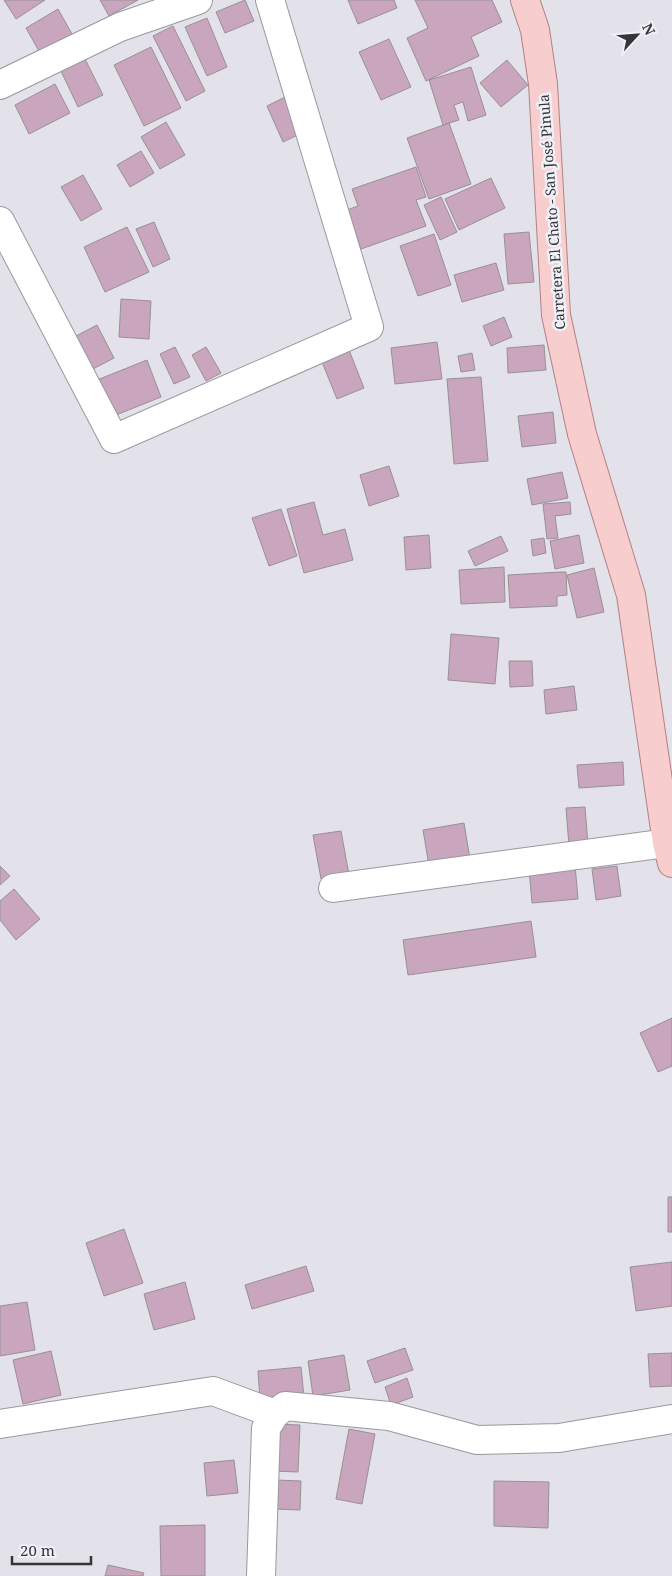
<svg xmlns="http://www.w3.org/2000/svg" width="672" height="1576" viewBox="0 0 672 1576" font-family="'Noto Serif',serif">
<rect width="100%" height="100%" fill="#e3e2ea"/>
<!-- building -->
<path fill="#c9a6bd" stroke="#989095" d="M4,0H45L16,19Z
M100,0H138L109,16Z
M245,0L254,21L225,33L216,12Z
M348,0H394L397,8L358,24Z
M415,0H492L502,22L471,37L479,56L426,81L407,38L428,28Z
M58,9L72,34L40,53L26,28Z
M207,18L227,67L207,76L185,27Z
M173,26L205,91L186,101L153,36Z
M389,39L411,87L381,100L359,52Z
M151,47L181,108L144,126L114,65Z
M85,59L103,95L78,107L61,71Z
M507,60L528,85L501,107L480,83Z
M471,67L486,115L468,121L463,102L454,105L459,120L443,125L429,80Z
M55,84L70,113L29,134L15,105Z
M287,96L304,132L283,142L267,106Z
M166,122L185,155L160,169L141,137Z
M449,123L471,184L429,199L407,138Z
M141,151L154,173L130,187L117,165Z
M416,167L426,197L416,200L426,226L361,249L347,210L358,206L352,189Z
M83,175L102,209L81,221L61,187Z
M491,178L505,208L459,230L445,199Z
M441,197L457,232L440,240L424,205Z
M154,222L170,259L153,267L136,229Z
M127,227L149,272L105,292L84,247Z
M529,232L534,282L508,284L504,234Z
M434,234L451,285L418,296L400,246Z
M496,263L504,290L462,302L454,275Z
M121,299L151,301L149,339L119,337Z
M504,317L512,337L491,346L483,326Z
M97,325L114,358L91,370L74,337Z
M437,342L442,379L395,384L391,348Z
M544,345L546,370L508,373L507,348Z
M175,347L190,377L174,384L160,354Z
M206,347L221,373L206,381L192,355Z
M349,350L364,388L337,399L322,362Z
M472,353L475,370L461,372L458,356Z
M147,360L161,397L111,417L97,380Z
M481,377L488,461L454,464L447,379Z
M553,412L556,443L522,447L518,416Z
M389,466L399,496L369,506L360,475Z
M562,472L568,498L532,505L527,479Z
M314,502L323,535L345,529L353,560L304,573L287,509Z
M570,502L571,514L555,516L558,538L547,539L543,504Z
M281,509L297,556L269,566L252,518Z
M429,535L431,568L406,570L404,537Z
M579,535L584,563L555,569L550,541Z
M501,536L508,551L475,566L468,551Z
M544,538L546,553L533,556L531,540Z
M504,567L505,602L461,604L459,570Z
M594,568L604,612L577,618L567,575Z
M560,572H566L567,595L557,596V606L510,608L508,575Z
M451,634L499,638L495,684L448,680Z
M509,661H532L533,686L510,687Z
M574,686L577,710L546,714L544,690Z
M623,762L624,785L579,788L577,765Z
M585,807L588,845L569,846L566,808Z
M464,823L470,859L429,866L423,830Z
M341,831L349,875L321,879L313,835Z
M575,865L578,899L532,903L529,869Z
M0,866L10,876L0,885Z
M617,866L621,896L596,900L592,869Z
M14,889L40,919L16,940L0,920V901Z
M531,921L536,957L408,975L403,940Z
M672,1018V1066L658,1072L640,1033Z
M668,1197H672V1232H668Z
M124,1229L143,1283L104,1296L86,1243Z
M672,1262V1306L636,1311L630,1267Z
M306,1266L314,1291L252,1309L245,1285Z
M185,1282L195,1319L154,1330L144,1294Z
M27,1302L35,1350L0,1356V1306Z
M405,1348L413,1370L375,1383L367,1361Z
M51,1351L61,1395L23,1404L13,1360Z
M672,1353V1386L650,1387L648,1354Z
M344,1355L350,1390L313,1396L308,1361Z
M301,1367L304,1397L260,1401L258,1371Z
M407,1378L413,1397L391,1405L385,1387Z
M274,1424L300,1425L298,1472L273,1471Z
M349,1429L375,1434L362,1504L336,1499Z
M234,1460L238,1493L207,1496L204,1463Z
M276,1480L301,1481L300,1510L275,1509Z
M494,1481L549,1482L548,1528L494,1526Z
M205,1525V1576H161L160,1526Z
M108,1565L144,1573L143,1576H105Z"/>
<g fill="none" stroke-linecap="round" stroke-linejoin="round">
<defs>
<path id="minor" d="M0,85L120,27L198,0
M0,221L114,439L369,327L270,0
M333,888L667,843
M0,1424L213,1391L275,1414
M261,1576L266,1428L275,1414L285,1406L389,1416L477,1440L559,1438L672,1419"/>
<path id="major" d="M525,0L535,30L543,84L556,315L582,434L631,595L667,843L672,863"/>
</defs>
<!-- minor casing -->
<use href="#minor" stroke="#9998a0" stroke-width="30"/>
<!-- major casing -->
<use href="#major" stroke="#b08284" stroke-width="30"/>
<!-- minor -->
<use href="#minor" stroke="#fff" stroke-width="28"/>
<!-- major -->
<use href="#major" stroke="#f8cdce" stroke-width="28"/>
</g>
<g text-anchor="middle" stroke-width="5" stroke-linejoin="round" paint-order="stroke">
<!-- street labels -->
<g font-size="14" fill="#353438" stroke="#f0f0f8">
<text transform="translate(552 212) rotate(-94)" y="5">Carretera El Chato - San José Pinula</text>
</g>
</g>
<!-- north arrow -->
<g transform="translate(637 35) rotate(64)" stroke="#f0f0f8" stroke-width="4" paint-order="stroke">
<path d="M0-4L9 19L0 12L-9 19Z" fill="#353438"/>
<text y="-8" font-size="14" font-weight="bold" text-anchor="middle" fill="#353438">N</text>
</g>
<!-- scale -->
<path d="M12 1556v8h79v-8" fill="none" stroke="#353438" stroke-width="2.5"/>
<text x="20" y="1556" font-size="15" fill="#353438" stroke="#f0f0f8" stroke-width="4" paint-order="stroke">20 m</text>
</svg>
